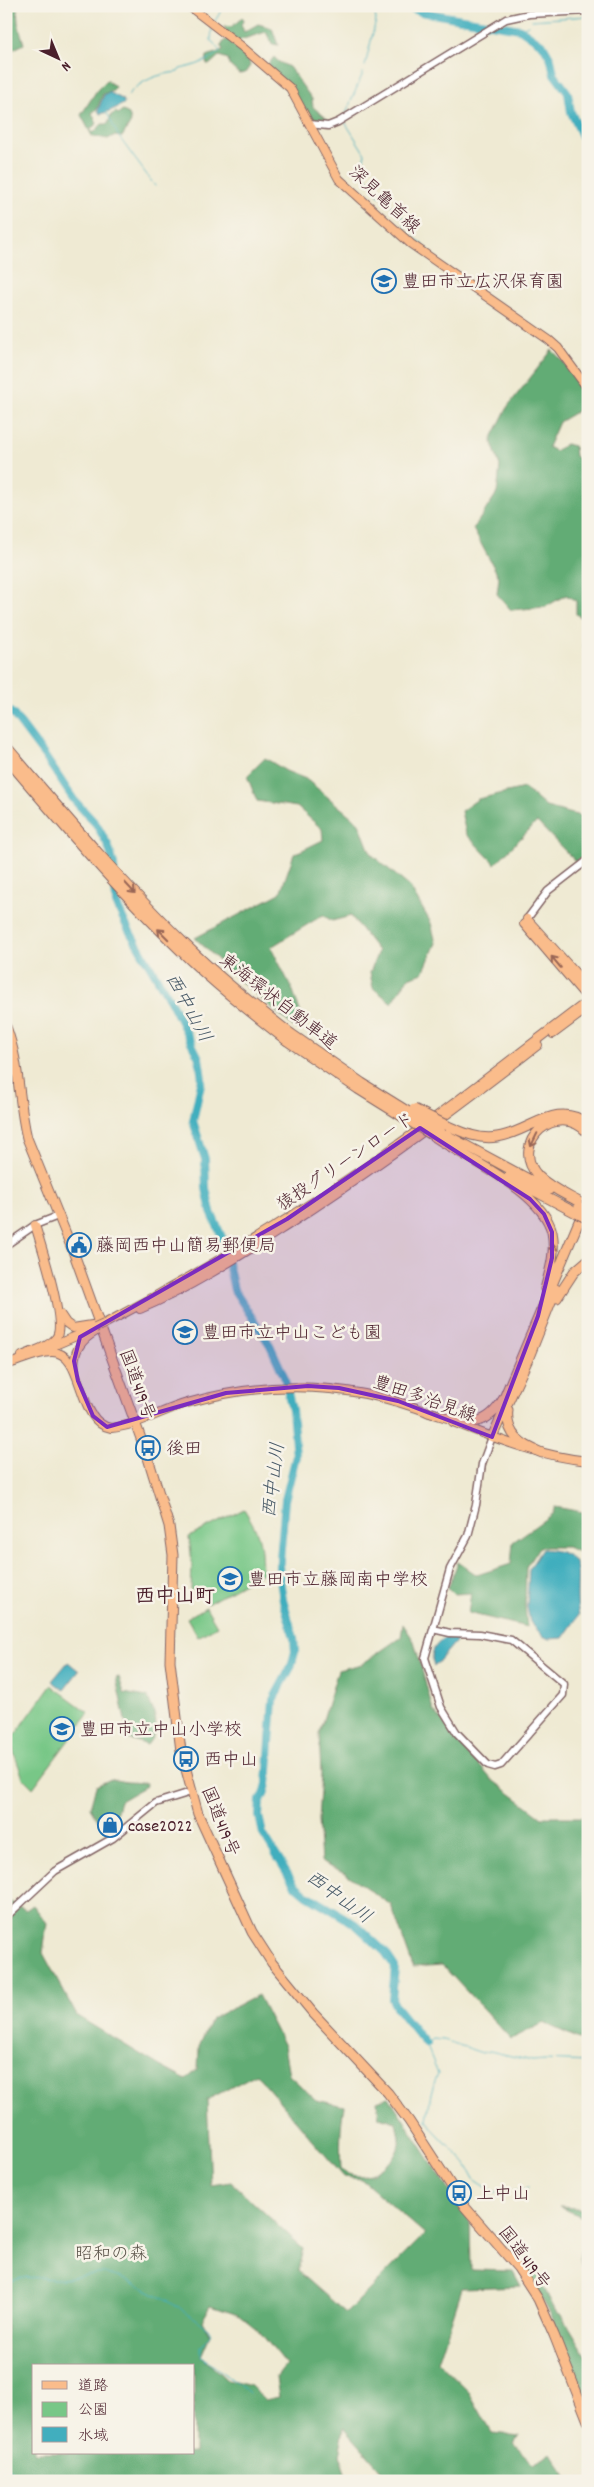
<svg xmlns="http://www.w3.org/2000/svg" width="594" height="2487" viewBox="0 0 594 2487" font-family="Dekko,'Klee One',sans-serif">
<rect width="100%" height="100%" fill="#f7f3e8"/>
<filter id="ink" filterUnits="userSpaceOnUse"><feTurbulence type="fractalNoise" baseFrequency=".02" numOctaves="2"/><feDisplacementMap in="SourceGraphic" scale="10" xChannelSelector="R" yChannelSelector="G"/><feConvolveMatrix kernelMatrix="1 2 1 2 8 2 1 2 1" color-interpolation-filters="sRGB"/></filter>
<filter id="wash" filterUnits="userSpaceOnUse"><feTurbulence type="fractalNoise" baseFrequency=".0096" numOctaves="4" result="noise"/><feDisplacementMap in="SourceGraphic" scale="20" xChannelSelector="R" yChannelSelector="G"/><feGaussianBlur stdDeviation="1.12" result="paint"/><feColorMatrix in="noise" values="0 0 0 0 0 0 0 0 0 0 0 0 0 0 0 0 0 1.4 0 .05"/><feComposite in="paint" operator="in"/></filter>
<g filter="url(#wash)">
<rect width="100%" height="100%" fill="#efead3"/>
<!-- green -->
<path fill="#78c787" stroke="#617359" d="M244,1509C261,1536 261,1541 262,1573L207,1604L201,1591L191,1590L192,1563L189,1537Z
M206,1607L217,1626L198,1637L187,1618Z
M51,1685L89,1713L33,1788L23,1778L10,1742Z"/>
<!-- forest -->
<path fill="#62ac74" stroke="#566650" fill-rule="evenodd" d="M6,6H17L18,23L24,44L6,53Z
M242,18L244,20L241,24L244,32L258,24L272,28L278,45L272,44L266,32L240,40L237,44L248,55L250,66L245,73L239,74L229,65L228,59L219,56L209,65L206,63L207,56L223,50L221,46L225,40H229L224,26L231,27Z
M274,57L279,62L289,67L312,99L313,107L330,121L313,119L267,66Z
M107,80L115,87L113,91L103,94L97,109L92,113L97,124L90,129L93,133L102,124H108L111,115L116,112L118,114L123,111L129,114L131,122L122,137L113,136L108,139L92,136L81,115L97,90Z
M552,350C566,364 588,384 588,405L559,422L548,447L555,451L566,444L574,446L575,456L585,464H588V648L583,646L587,622L576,614V601L566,595L545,607L511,610L497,594L499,577L473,529L497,493L500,466L491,440L508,406Z
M265,758L286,771L306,779L359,823L371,854L410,887L431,923L436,943L423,973L408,978L392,1003L373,988L370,973L378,951L351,916L332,921L323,915L271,947L293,991L301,1014L296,1029L237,978L195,938L280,893L294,854L323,840L322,829L297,807L257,801L247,776Z
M524,788L546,807L588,818V854L576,862L537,822L495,864L466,834L461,811L478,799Z
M555,1507L588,1513V1556L567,1547H539L526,1567L525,1606L527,1627L468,1613L471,1593L454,1594L448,1588L458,1562L477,1575L511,1564L513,1542L552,1514Z
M403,1624L414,1641L433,1710L491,1779L542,1817H588V2043L544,2023L511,2039L442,1965L413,1967L391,1905L345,1873L321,1861L318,1820L321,1774L319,1733L338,1670L362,1664L401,1637Z
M119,1677L124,1693L147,1697C156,1715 161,1728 147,1745L125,1737L126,1725L116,1678Z
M111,1779L127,1782L146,1783V1786L120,1801L114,1821H98L90,1807L96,1786Z
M6,1900L26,1910L33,1905L47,1923L43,1953L77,2016L160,2066L186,2080L198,2069L199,2047L211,2019L258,1995L284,2046L289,2075L316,2100L344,2106C340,2127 340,2148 341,2170C360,2185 394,2169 399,2145C400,2139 397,2129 396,2122L379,2117L377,2101L389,2097L470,2222L471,2270L513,2271L521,2286L462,2288L438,2362L469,2392L492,2433L520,2436L514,2445L533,2463L552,2453L569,2481H397L385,2474L344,2428L339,2455L348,2481H6ZM256,2074L344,2177L361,2179L425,2234L346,2313L298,2271L303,2248L231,2182L211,2185L207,2100ZM211,2305L238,2314L259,2331L286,2365L276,2378L279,2397L265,2400L251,2386L227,2380L201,2356L210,2335L202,2321ZM34,2366H194V2453H34Z
M560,2207L588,2209V2277L579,2259L587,2219Z
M527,2261L534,2268L556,2312L562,2315L588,2358V2405L552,2317L523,2266Z"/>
<!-- water -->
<path fill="#41aebe" stroke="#466674" d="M109,92L122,99L125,103C118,107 107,113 100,114L98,110L104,95Z
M542,1549C594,1553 571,1578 579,1615L563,1638L549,1639L543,1636L530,1622L527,1607L529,1569Z
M445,1638L458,1639L434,1667C430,1653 433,1646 445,1638Z
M68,1662L79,1671L64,1690L52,1681Z"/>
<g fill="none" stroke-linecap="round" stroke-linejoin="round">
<!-- stream -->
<path stroke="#41aebe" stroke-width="1" d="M532,20L588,16
M215,21L224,6
M520,29L528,25
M365,66L376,20L374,6
M128,95C141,80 158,74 178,72L180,69C194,66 208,62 220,51L211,40L212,28
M106,111L119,137L155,186
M346,113L363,73
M345,122L365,154L361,169L379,196L388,195L390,204C400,213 405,216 405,230L432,253
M528,2188L495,2193L474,2179L466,2164L433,2129L427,2120L431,2093L438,2073L426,2044L432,2039L444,2040L482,2053L490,2051L532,2061L545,2060L588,2062
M6,2284C24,2273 38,2279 58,2279C74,2279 88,2273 104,2274C132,2277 186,2310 208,2329L211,2334L201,2347V2356L249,2393
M6,2464L17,2481"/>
<!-- river -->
<path stroke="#41aebe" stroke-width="8" d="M405,6L421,12L520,29L543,45L551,59L554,74L568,93L571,112L588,149
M6,709L13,714L44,755L74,800L96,824L108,845L114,865L116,903L127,927L170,1000L199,1058L202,1079L193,1121L205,1159L206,1188L211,1212L222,1237L234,1290L270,1345L284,1376L292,1410L296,1456L285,1500L279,1572L283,1600L294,1638L295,1652L291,1667L273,1700L267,1784L264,1795L260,1800L259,1816L263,1834L294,1884L307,1895L355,1924L385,1952L395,1967L392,1999L396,2007L426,2044"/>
</g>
</g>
<g filter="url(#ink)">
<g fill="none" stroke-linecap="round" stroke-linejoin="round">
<defs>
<path id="minor" d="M309,124L328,126L338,122L506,19L529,14L588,11
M527,919L548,891L588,860
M6,1245L35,1225L58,1216
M433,1629L450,1633L480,1634L511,1640L564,1684L563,1695L501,1765L495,1767L488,1765L457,1733L441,1707L425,1658L450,1569L468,1536L476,1505L482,1464L492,1437
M6,1917L55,1871L113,1838L156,1803L191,1792"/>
<path id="major" d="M189,6L241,46L290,88L339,179L411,244L549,340L558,348L588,389
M527,919L588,987
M524,924L588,999
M553,1034L588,1008
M140,1309C192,1287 241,1255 288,1225C375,1169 457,1108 538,1045
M60,1314L66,1323L73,1328L92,1325
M104,1324C210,1268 313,1206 410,1136C470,1092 528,1046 588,1001
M48,1348L95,1328
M22,1356C33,1351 49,1347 56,1338C67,1324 41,1245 35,1225
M6,1365C20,1361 37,1352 52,1352C85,1352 76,1423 111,1428C137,1426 162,1410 187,1403C270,1379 352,1382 433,1414
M75,1370C72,1353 81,1340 95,1332
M453,1422C497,1439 540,1456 588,1461"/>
<path id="highway" d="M6,746C64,814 121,882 185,944C218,977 254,1005 290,1033
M6,758C62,824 117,889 179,949C212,982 249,1011 286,1040
M6,1027C20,1063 18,1101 27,1138L73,1251L148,1458L169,1526L173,1555L170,1661L181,1751L198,1814L252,1932L272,1963L313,2013L388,2093L409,2121L465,2207L518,2268L538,2299L554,2335L588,2421
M448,1126C464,1133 480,1140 497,1137C529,1133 556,1099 588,1124
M441,1132L549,1190
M435,1137C469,1160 542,1191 552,1232C556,1251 550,1271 545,1289
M508,1177L576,1213
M581,1203C567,1195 550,1188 538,1176C508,1143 557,1099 588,1133
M557,1298L574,1272L588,1260
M508,1410C505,1435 522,1445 542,1453
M428,1412C462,1421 483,1434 504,1398L588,1200
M492,1437L529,1357L556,1289"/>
</defs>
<!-- minor casing -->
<use href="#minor" stroke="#846666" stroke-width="9"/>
<!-- major casing -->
<use href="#major" stroke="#846666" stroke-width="10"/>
<!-- highway casing -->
<use href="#highway" stroke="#846666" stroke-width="11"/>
<!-- minor -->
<use href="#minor" stroke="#fff" stroke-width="6"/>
<!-- major -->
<use href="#major" stroke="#fabc8b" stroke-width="8"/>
<!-- highway -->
<use href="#highway" stroke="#fabc8b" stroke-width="9"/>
<defs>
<path id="major-bridge" d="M95,1328L104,1324"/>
<path id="highway-bridge" d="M290,1033L362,1083L441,1132
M286,1040L358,1089L435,1137
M414,1109L448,1126
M579,1206L588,1211
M576,1213L588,1219"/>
</defs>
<!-- major-bridge casing -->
<use href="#major-bridge" stroke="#846666" stroke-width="10" stroke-linecap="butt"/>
<!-- highway-bridge casing -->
<use href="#highway-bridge" stroke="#846666" stroke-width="11" stroke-linecap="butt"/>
<!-- major-bridge -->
<use href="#major-bridge" stroke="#fabc8b" stroke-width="8"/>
<!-- highway-bridge -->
<use href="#highway-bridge" stroke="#fabc8b" stroke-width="9"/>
</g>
<!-- one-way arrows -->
<defs><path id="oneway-shaft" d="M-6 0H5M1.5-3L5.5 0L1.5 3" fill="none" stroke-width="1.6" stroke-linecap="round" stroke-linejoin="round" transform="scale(1.25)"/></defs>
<g stroke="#996656">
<use href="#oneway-shaft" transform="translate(130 888) rotate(47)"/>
<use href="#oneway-shaft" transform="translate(163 934) rotate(-135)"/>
<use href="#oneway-shaft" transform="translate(556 962) rotate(-130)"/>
<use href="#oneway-shaft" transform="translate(534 1140) rotate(116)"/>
<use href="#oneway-shaft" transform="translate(553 1251) rotate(-86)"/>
</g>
</g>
<!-- marked area -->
<path fill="#7b2cbf" fill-opacity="0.2" stroke="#7b2cbf" stroke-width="4" stroke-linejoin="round" d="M420,1128L530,1199L544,1214L552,1232V1258L538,1316L492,1437L398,1401L339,1388L308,1386L226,1393L107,1427L93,1416L78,1381L74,1361L80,1337L287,1219Z"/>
<!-- icons -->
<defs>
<symbol id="school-ring" viewBox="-11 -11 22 22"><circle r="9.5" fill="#f7f3e8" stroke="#1f6fb2" stroke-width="1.5"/><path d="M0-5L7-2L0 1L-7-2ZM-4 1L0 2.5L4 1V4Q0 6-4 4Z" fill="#1f6fb2"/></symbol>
<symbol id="civic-ring" viewBox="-11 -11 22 22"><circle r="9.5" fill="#f7f3e8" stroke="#1f6fb2" stroke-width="1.5"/><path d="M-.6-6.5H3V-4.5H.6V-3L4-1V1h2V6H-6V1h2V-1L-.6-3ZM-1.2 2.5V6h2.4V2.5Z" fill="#1f6fb2"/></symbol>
<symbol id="bus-ring" viewBox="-11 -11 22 22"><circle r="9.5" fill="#f7f3e8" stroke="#1f6fb2" stroke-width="1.5"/><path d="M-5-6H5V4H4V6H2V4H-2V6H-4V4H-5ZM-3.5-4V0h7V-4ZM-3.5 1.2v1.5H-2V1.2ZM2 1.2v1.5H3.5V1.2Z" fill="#1f6fb2"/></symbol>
<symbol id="shop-ring" viewBox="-11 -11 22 22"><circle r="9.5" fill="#f7f3e8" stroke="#1f6fb2" stroke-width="1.5"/><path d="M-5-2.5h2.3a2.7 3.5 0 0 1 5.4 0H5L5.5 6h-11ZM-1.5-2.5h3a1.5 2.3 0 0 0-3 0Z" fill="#1f6fb2"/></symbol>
</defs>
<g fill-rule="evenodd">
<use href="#school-ring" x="370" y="267" width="28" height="28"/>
<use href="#civic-ring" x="65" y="1231" width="28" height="28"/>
<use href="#school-ring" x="171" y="1318" width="28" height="28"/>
<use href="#bus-ring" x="134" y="1434" width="28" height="28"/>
<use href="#school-ring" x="216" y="1565" width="28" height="28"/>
<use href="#school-ring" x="48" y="1715" width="28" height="28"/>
<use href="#bus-ring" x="172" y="1745" width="28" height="28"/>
<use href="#shop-ring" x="96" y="1811" width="28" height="28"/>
<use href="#bus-ring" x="445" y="2179" width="28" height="28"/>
</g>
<g text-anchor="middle" stroke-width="5" stroke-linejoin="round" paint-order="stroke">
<!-- street labels -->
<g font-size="18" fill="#4a1f2b" stroke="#f7f3e8">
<text transform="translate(385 199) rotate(43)" y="6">深見亀首線</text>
<text transform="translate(279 1001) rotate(38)" y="6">東海環状自動車道</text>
<text transform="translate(345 1161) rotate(-34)" y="6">猿投グリーンロード</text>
<text transform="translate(138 1384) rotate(70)" y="6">国道419号</text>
<text transform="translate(425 1398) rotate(19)" y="6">豊田多治見線</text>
<text transform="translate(221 1821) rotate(68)" y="6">国道419号</text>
<text transform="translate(525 2257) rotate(53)" y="6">国道419号</text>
</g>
<!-- poi labels -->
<g font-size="18" fill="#4a1f2b" stroke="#f7f3e8" text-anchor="start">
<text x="402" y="287">豊田市立広沢保育園</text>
<text x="96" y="1251">藤岡西中山簡易郵便局</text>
<text x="202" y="1338">豊田市立中山こども園</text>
<text x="166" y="1454">後田</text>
<text x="248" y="1585">豊田市立藤岡南中学校</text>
<text x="80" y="1735">豊田市立中山小学校</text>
<text x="204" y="1765">西中山</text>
<text x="128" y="1831">case2022</text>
<text x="476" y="2199">上中山</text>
</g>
<!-- park labels -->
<g font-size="18" fill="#585147" stroke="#f7f3e8">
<text x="111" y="2259">昭和の森</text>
</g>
<!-- water labels -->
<g font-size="19" font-style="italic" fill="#465866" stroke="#f7f3e8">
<text transform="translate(190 1007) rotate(61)" y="7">西中山川</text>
<text transform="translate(272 1480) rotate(-83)" y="7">西中山川</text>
<text transform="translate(340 1896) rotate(36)" y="7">西中山川</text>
</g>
<!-- quarter labels -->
<g font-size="20" font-weight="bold" fill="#4a1f2b" stroke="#f7f3e8">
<text x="175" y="1602">西中山町</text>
</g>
</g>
<!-- margin -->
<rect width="594" height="2487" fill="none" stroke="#f7f3e8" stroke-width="25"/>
<!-- legend -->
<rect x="32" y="2364" width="162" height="90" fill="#f7f3e8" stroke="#b29e9c"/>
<rect x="42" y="2381" width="25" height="8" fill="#fabc8b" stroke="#b29e9c"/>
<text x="78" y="2390" font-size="15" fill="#4a1f2b">道路</text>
<rect x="42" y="2402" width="25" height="15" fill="#78c787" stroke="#b29e9c"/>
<text x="78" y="2414" font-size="15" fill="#4a1f2b">公園</text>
<rect x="42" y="2427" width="25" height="15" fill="#41aebe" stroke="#b29e9c"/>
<text x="78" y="2440" font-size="15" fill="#4a1f2b">水域</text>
<!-- north arrow -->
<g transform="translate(58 58) rotate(136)" stroke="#f7f3e8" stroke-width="4" paint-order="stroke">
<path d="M0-4L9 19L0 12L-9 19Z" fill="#4a1f2b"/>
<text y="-8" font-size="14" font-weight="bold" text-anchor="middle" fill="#4a1f2b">N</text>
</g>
</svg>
